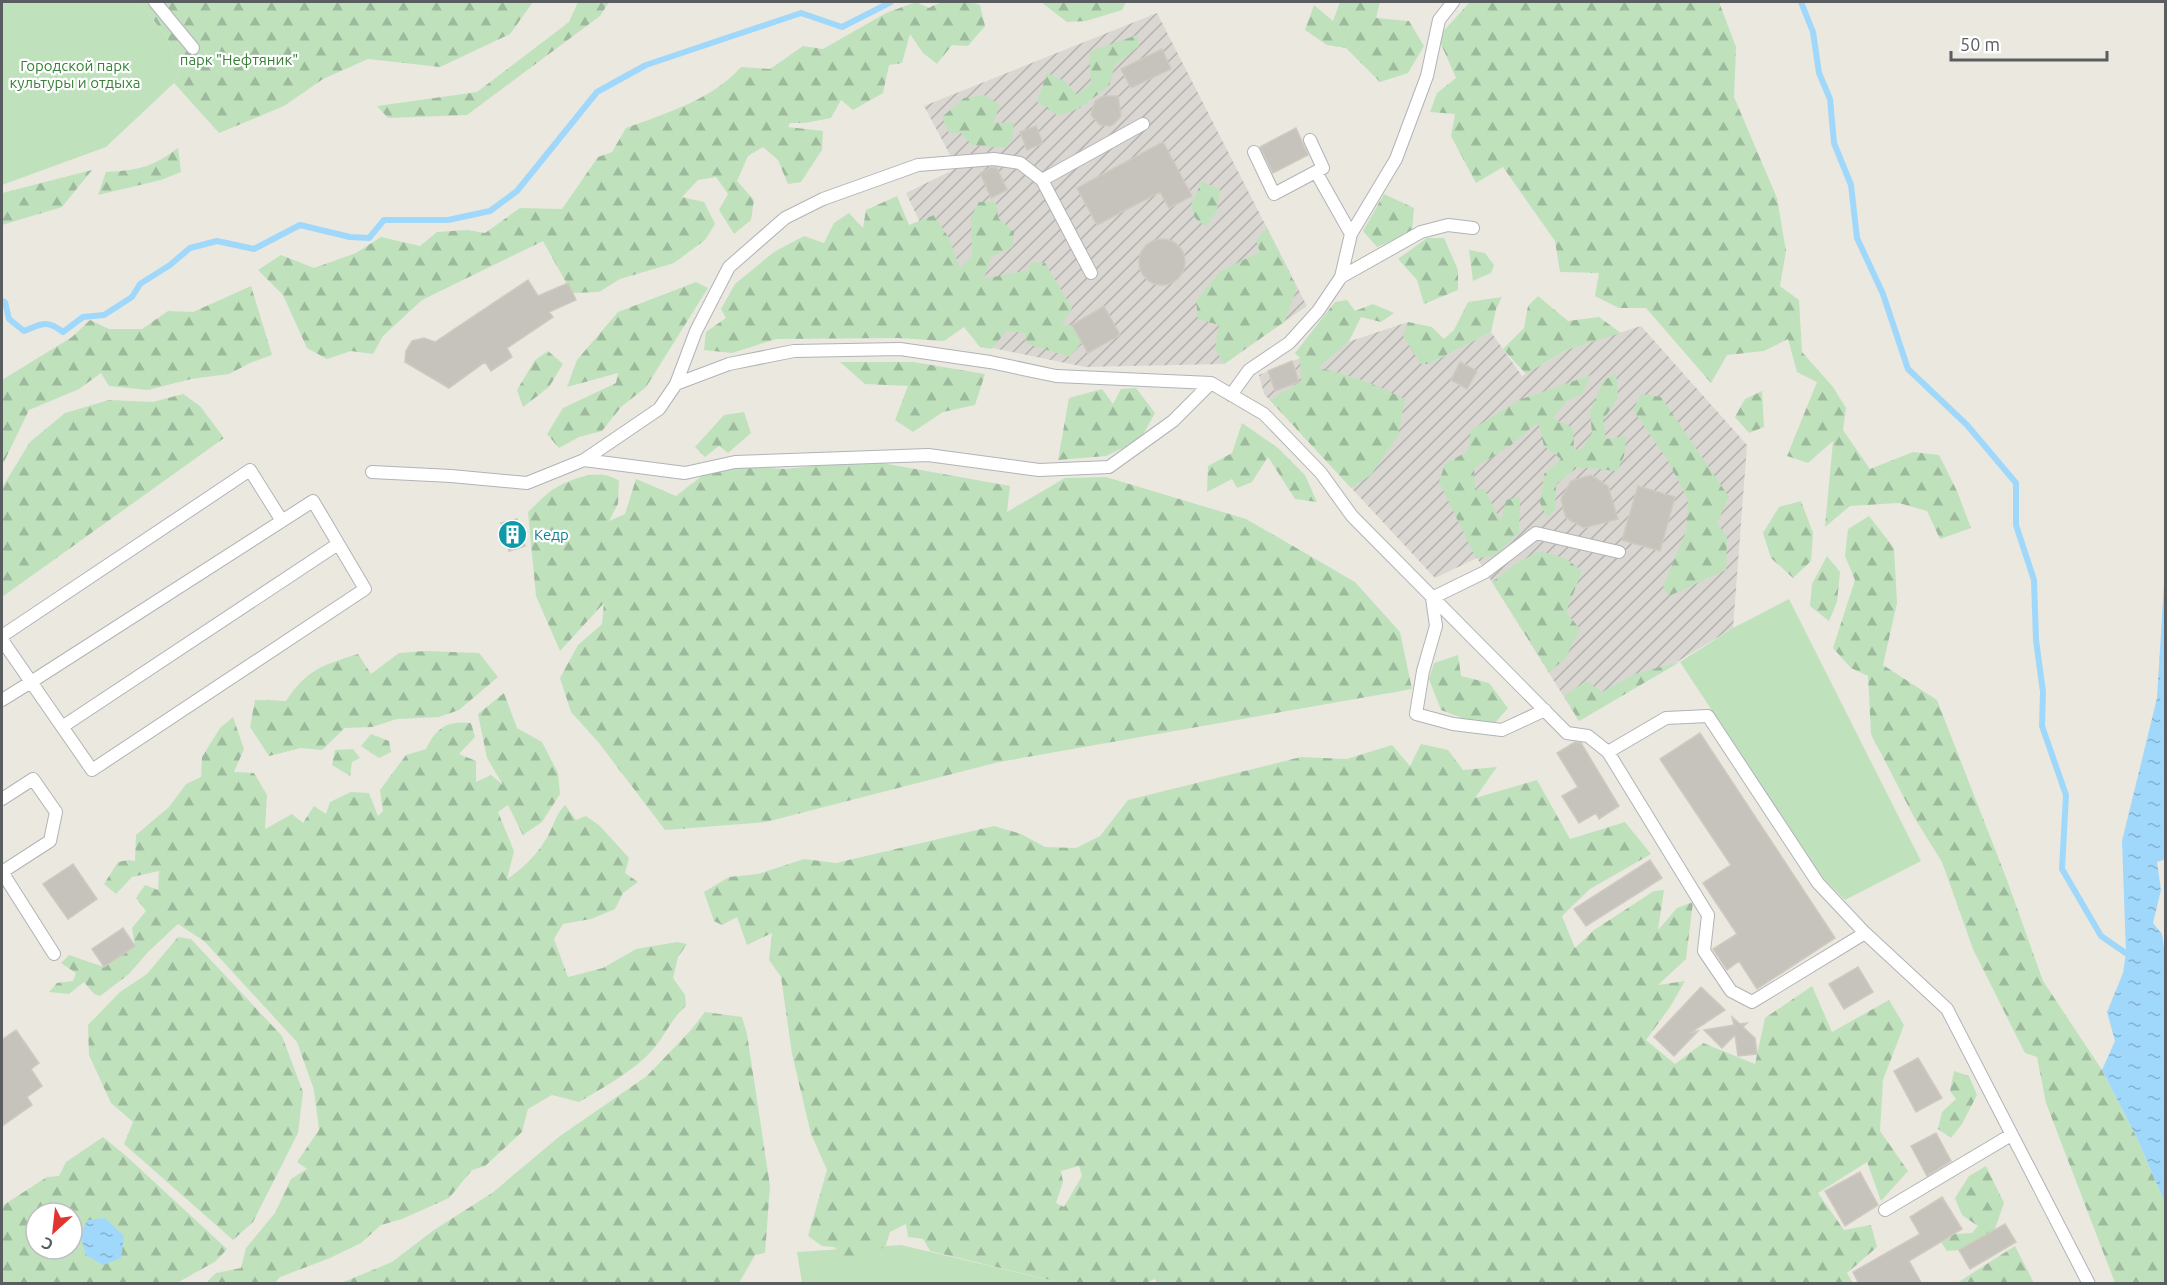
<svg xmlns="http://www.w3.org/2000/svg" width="2167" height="1285" viewBox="0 0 2167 1285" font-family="Ubuntu,sans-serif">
<defs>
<pattern id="industrial-furrows" width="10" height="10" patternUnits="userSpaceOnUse" patternTransform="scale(1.5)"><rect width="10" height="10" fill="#dad7d2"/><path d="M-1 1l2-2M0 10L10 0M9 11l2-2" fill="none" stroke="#b4b2ae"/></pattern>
<pattern id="forest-firs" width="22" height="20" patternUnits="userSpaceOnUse" patternTransform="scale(1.5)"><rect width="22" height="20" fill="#bfe2bd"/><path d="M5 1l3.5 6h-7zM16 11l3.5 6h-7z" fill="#9eba9d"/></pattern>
<pattern id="water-ripples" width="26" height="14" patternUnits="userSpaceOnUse" patternTransform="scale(1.5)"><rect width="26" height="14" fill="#a0d8fb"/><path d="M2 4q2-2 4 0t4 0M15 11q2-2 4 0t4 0" fill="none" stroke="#85b2cf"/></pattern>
</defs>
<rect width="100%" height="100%" fill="#ebe8e0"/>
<!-- industrial -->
<path fill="url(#industrial-furrows)" d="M1157,13L1307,306L1224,364L1085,367L978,345L906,193L957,168L924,106Z
M1408,322L1429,364L1491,332L1522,376L1566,350L1641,326L1747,445L1733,628L1579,721L1477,558L1435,578L1264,394L1259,375L1300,358Z"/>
<!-- green -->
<path fill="#bfe2bd" d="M2,2H140L168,39L179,71L174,83L106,147L2,185Z
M1789,599L1921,861L1845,900L1821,876L1680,662L1733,628Z
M901,1245L1062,1283H802L797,1252Z"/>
<!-- forest -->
<path fill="url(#forest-firs)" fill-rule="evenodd" d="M140,2H533L510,34L440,67L368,59L323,79L284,106L219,133L174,83L179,71L168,39Z
M578,2H609L600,16L467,115L388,118L377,106L477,92L569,22Z
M916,2L929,8C940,0 967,0 980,5L985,26L968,46L952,45L937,64L923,53L910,34L902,63L889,65L883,93L853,110L841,100L831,118L805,123H790L788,127L823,131L822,150L801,182L788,184L778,160L763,147L748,156L737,181L754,200L751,220L734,234L719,210L728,194L716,177L698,180L682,197L704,202L715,224L705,240L674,263L620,279L599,292L572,293L543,241L422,300L383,336L373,354L351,351L327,359L307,348L283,295L258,270L281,255L314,268L356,253L381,237L420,246L437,232L468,230L485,233L520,208L562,209L598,157L612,152L626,128C666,113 712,100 741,67L770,69L803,46L823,49L886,13Z
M1041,2H1126L1122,10L1086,21L1067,22Z
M1340,2H1380L1376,18L1409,21L1424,46L1408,73L1380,82L1346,48L1327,45L1305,30L1314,5L1333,21Z
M1470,2H1719L1736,47L1734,97L1777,198L1786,251L1780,286L1799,300L1802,352L1833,387L1846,408L1843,430L1870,469L1913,452L1939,455L1957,491L1971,528L1940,539L1927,511L1899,503L1850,506L1825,527L1833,441L1808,463L1787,456L1817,382L1797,372L1788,339L1764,351L1727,355L1711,383L1646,308H1619L1595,296L1599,273L1560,272L1555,241L1503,167L1476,183L1451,136L1455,114L1430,112L1437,93L1456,78L1438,37Z
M1137,35L1139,46L1115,65L1109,86L1080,108L1058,116L1037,102L1047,73L1066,82L1077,95L1091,83L1089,52Z
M984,95L1000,105L993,123L1014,122L1012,140L1005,148L972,145L961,133L948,132L942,117L964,98Z
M178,148L181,172L161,180L98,195L106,172C139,170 151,168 178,148Z
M92,170L62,207L2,225V193Z
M1202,181L1220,190L1217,211L1206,227L1195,218L1191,205Z
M1384,194L1414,208L1412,232L1377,247L1363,231Z
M897,196L909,225L934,215L949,238L960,268L972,256L971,217L979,202H996L998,218L1014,232L1012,248L991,257L984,279L1028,270L1031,262L1045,263L1072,308L1062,325H1072L1082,342L1070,357L1025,343V333L1007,331L991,349L980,347L964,327L944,341L898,338L776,339L732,353L704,350L706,332L726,318L721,309L735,284L774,252L804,236L824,243L834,223L849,213L863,228L866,210Z
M1267,228L1297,288L1285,321L1224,364L1215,349L1219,325L1198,319L1196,301L1220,271L1260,252L1256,241Z
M1427,238H1444L1458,270V290L1424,304L1417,280L1398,259Z
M1469,250L1485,253L1494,265L1491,273L1473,281Z
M696,282L708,288L646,387L621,407L602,431L579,437L559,448L547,434L563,408L616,383L618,373L567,387L577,360L618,312Z
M251,286L272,355L250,363L229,374L191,379L148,390L109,386L101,373L79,389L29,410L2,466V380L72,337L90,320L109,329H142L168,311L193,312Z
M1538,296L1568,321L1599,317L1621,333L1566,350L1526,374L1503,349L1524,328L1528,306Z
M1502,297L1496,309L1491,332L1429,364H1421L1403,336L1408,322L1432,327L1444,339L1454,330L1468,302Z
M1347,300L1355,311L1373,304L1394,313L1381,322L1361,317L1349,341L1318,368C1350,374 1376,385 1405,399L1398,436L1371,475L1351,488L1270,400L1301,381L1300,358L1295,353L1335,302Z
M548,351L563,364L549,387L523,407L517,390L535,360Z
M840,362H913L985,374L975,405L943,412L913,432L895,420L908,386L865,384Z
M1616,373L1618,398L1603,420L1606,439L1626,436L1624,456L1617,471L1578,467L1556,484L1555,509L1547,517L1540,503L1544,474L1561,459L1544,446L1538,422L1510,446L1474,468L1475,490L1484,489L1501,521L1506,500L1520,497L1519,532L1495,556L1476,558L1439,482L1445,464L1468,451L1471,430L1519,400L1591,375L1582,394L1568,400L1553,418L1573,428L1574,449H1582L1592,433L1590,412L1603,381Z
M1136,388L1155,413L1140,440L1106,456L1058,460L1069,398L1102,389L1113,404L1121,389Z
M1762,391L1764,427L1749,433L1735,417L1745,399Z
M183,394L200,406L224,438L2,597V488L30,442L65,413L109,400L153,402Z
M1641,394L1661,397L1729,497L1717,523L1727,537L1726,570L1669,596L1663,586L1686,532L1688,500L1667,459L1633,410Z
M744,412L751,433L728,453L719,446L705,457L695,447L724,415Z
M1242,423L1278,448L1305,475L1317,502L1295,499L1268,457L1252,482L1237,488L1232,479L1207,492L1208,466L1232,453Z
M865,460L1010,486L1007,512L1065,478L1106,477L1246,519L1355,582L1400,632L1412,689L999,762L766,822L665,830L599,743L571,712L560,678L578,645L602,624L604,603L560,651L536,596L528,512C537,504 547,492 557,487C576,477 601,468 619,481L618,504L609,521L625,514L636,479L676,496L703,475L733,465L785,469Z
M1801,501L1813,533L1811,561L1793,578L1771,558L1763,533L1779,507Z
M1869,516L1894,548L1897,603L1883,665L1937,700L2007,880L2043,981L2102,1070L2136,1136L2165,1203V1283H2115L2046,1103L2037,1057L2025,1053L1973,949L1942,862L1914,817L1871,734L1868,676L1851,668L1833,648L1855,580L1845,556L1848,529Z
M1539,551L1565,558L1582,571L1566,612L1580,629L1565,659L1549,672L1492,582L1514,565Z
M1827,556L1840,572L1837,602L1829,621L1810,606L1812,584Z
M425,651L479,653L498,677L459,710L439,717L397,719L372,727L345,728L322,750L301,748L269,756L250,727L255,700L286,701C307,669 323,665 358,654L371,674L399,653Z
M1458,655L1461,676L1489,683L1508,708L1494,724L1467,720L1441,710L1429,679L1434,663Z
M1680,662L1579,721L1564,696L1586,681L1602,692L1635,674Z
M504,693L517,728L542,742L558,773L560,794L542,822L523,835L508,805L498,812L514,851L507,879C521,870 535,857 544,842C553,830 554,816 565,805L576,820L586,816L600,826L629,858L625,873L638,882L623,893L615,909L591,919L563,924L554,939L568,977L603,968L636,949L677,942L687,944L678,957L673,978L685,995L686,1006C671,1019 667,1032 655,1047C640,1067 601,1089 579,1102L552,1095L528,1109L522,1132L485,1166L472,1170L449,1198L402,1219L381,1225L361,1243L330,1258L280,1277L275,1283H206L216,1273L241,1268L246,1248L275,1213L291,1179L307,1169L297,1162L319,1130L314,1090L297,1042L204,941L178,924L148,952L129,974L100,996L94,994L84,982L69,994L49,992L57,983L73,981L76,973L61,963L69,955L104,967L135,946L132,928L146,911L136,898L145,885L158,890L159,871L132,877L116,894L104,884L118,862L128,860L135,861L136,835L169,807L186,784L201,777L202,757L220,728L233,717L244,749L234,772L254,773L267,795L265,829L292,814L303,823L314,806L326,814L330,802L351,792L369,793L378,816L383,811L380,790L406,755L426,749C436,728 447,720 471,723L475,737L459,754L476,761V782L491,775L503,785L487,758L478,714Z
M371,734L389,741L391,752L379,758L361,746Z
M1421,744L1448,750L1463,770L1497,767L1475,798L1537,780L1570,839L1625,822L1651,854L1590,889L1562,916L1575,948L1594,930L1654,891L1664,890L1658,930L1677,908L1693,902L1686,959L1658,985L1685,981L1670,1007L1646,1040L1675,1064L1703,1043L1755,1064L1765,1018L1812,986L1832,1032L1889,1000L1904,1025L1883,1080L1880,1131L1908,1171L1881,1201L1867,1162L1818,1193L1844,1230L1871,1225L1877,1247L1847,1273L1853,1283L1158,1284L1155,1279L1146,1283H1062L930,1251L923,1239L908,1237L906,1224L890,1232L885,1248L870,1249L861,1261L844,1256L834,1247L822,1246L808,1236L827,1170L811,1134L792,1054L781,977L769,960L772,933L747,945L737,917L722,925L714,921L704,892L729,877L758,874L804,859L836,863L994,826L1021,834L1045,847L1076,848L1100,836L1128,800L1301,757L1347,759L1392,745L1410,766ZM1079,1166L1082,1176L1064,1207L1056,1203L1063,1182L1061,1171Z
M353,749L360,758L352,762L350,776L332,765L335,750Z
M178,937L191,939L282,1036L303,1092L298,1133L253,1222L233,1240L124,1144L133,1122L111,1103L89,1055L88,1025L120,992L147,974Z
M705,1012L742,1017L747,1034L770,1186L765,1253L755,1255L739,1283H341L392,1262L434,1230L492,1193L560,1136L647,1076L691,1030Z
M1954,1071L1969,1076L1977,1095L1962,1124L1951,1138L1938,1129L1942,1112L1956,1099L1950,1091Z
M103,1137L125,1155L227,1249L216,1261L177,1283L2,1284V1206L47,1177L59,1176L66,1162ZM36,1213H72V1249H36Z
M1986,1166L2004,1203L1995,1229L1959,1250L1947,1251L1941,1242L1954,1234L1972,1233L1978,1226L1962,1215L1955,1198L1969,1176Z
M2015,1246L2034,1283H1957Z"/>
<!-- water -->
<path fill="url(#water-ripples)" d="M2165,567L2166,859L2157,862L2161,890L2153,923L2162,934L2165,956V1203L2136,1136L2102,1070L2115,1041L2107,1012L2123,973L2126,953L2122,841L2157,698Z
M105,1218L124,1236L121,1258L103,1265L86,1255L80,1234L88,1220Z"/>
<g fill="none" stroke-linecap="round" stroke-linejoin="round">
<!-- stream -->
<path stroke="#a0d8fb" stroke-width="6" d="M1801,2L1813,32L1819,73L1830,99L1834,143L1851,185L1857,238L1883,294L1908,369L1967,425L2016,483V525L2034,580L2036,640L2043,692L2042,726L2066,795L2062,869L2101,936L2130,956
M2,301L5,302L9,319L24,331C42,324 46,319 63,332L83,317L104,315L132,297L140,284L170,265L190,248L217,241L254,249L300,225L350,237L369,238L384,220H448L490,211L517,191L597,92L646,65L801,13L842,27L891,2"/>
</g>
<!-- building -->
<path fill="#c6c3bd" stroke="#cfc9bf" stroke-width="1.5" d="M1162,49L1171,69L1131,88L1121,69Z
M1103,96H1118L1121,116L1114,124L1110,126L1100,125L1091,115L1095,101Z
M1036,126L1043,143L1027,150L1020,132Z
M1296,128L1308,155L1273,173L1260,147Z
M1163,142L1192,196L1169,208L1160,192L1097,225L1077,188Z
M992,167L997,168L1007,190L991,198L980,173Z
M1139 262a23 23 0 1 1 46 0a23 23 0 1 1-46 0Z
M528,280L538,296L568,283L576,300L549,312L553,317L507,348L512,357L491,371L485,362L449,388L405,362L406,351L412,341L424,338L435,342Z
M1104,306L1120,335L1088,353L1072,325Z
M1292,361L1299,382L1275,391L1268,371Z
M1460,362L1477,371L1467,389L1451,380Z
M1591,475L1608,486L1618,519L1584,528L1566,518L1561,499L1571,481Z
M1638,486L1675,497L1660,551L1622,540Z
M517,519L525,546L509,551L501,523Z
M1700,733L1835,938L1757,989L1739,961L1727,970L1713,949L1737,934L1703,883L1731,865L1660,759Z
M1575,742L1581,743L1619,806L1599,819L1596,813L1579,823L1562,796L1578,787L1557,753Z
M1650,860L1662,878L1586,926L1574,909Z
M73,864L97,899L68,919L43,884Z
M123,928L135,946L104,967L92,949Z
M1858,967L1873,992L1844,1009L1829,984Z
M1701,987L1725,1010L1690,1033L1698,1031L1674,1056L1654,1037Z
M1732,1017L1740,1024L1747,1023L1743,1027L1755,1038L1757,1054L1738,1056L1735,1035L1722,1048L1704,1030L1734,1025Z
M16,1030L39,1063L31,1069L42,1086L27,1097L32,1105L2,1126V1040Z
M1918,1058L1942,1098L1916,1112L1894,1071Z
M1936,1133L1951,1161L1927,1176L1911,1146Z
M1860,1172L1878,1205L1845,1226L1825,1191Z
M1942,1197L1962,1229L1909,1261L1922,1284H1859L1853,1272L1920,1234L1910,1217Z
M2005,1224L2016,1242L1970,1269L1959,1250Z"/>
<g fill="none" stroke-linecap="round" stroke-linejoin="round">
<defs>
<path id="service" d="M155,2L193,48
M1254,152L1274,194L1323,168L1310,140
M1042,180L1143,124
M1351,234L1396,159L1427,76L1439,20L1453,2
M1341,277L1421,232L1448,225L1473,228
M676,384L729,364L794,351L900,349L990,362L1056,376L1211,383L1264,414L1321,473L1352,516L1567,733L1588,736L1608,752L1708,915L1704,951L1731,991L1752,1002L1865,933
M1231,395L1249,370L1289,343L1318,311L1341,277L1351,234L1316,172
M584,460L685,473L735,462L928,455L1039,470L1109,467L1173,421L1211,383
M372,472L451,476L527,483L584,460L659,409L676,384L696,331L729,267L785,218L823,199L918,165L994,159L1020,163L1042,180L1091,273
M2,636L250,470L282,521
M2,640L92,770L365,589L313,501L31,682L2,700
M1545,710L1502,730L1453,724L1416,714L1423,671L1436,626L1432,598L1485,572L1536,533L1619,552
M62,727L338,544
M1608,752L1666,718L1708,716L1818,883L1865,933L1947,1009L2089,1284
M2,799L33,779L56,812L50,841L2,872L54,954
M1885,1210L2011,1135"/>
</defs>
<!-- service casing -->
<use href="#service" stroke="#b1b3b7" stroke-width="14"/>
<!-- service -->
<use href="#service" stroke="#fff" stroke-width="12"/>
</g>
<!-- icons -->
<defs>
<symbol id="building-disc" viewBox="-11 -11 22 22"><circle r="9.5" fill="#0f9aa8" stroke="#fff"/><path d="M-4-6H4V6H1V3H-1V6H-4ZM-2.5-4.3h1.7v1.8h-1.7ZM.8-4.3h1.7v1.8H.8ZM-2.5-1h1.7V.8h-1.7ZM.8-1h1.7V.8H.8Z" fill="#fff"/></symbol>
</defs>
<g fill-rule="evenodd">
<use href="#building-disc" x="496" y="518" width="33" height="33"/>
</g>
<g text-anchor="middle" stroke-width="4.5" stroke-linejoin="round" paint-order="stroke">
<!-- park labels -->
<g font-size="15" fill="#388137" stroke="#fff">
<text x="239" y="65">парк "Нефтяник"</text>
<text x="75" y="71">Городской парк<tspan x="75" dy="17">культуры и отдыха</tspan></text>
</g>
<!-- culture labels -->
<g font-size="15" fill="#0d838f" stroke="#fff" text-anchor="start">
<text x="534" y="540">Кедр</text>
</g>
</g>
<!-- border -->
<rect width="2167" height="1285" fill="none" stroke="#595d60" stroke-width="6"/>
<!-- north arrow -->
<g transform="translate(54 1231) rotate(207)"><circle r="28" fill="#ffffff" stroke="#bdbebf" stroke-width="1.5"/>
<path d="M0-4.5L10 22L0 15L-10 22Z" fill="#e13430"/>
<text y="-9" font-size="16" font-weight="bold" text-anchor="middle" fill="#595d60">С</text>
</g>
<!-- scale -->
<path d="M1951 51v9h156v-9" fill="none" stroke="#595d60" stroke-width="3"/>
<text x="1960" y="51" font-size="18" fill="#595d60" stroke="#ffffff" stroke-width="4.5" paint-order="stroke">50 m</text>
</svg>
